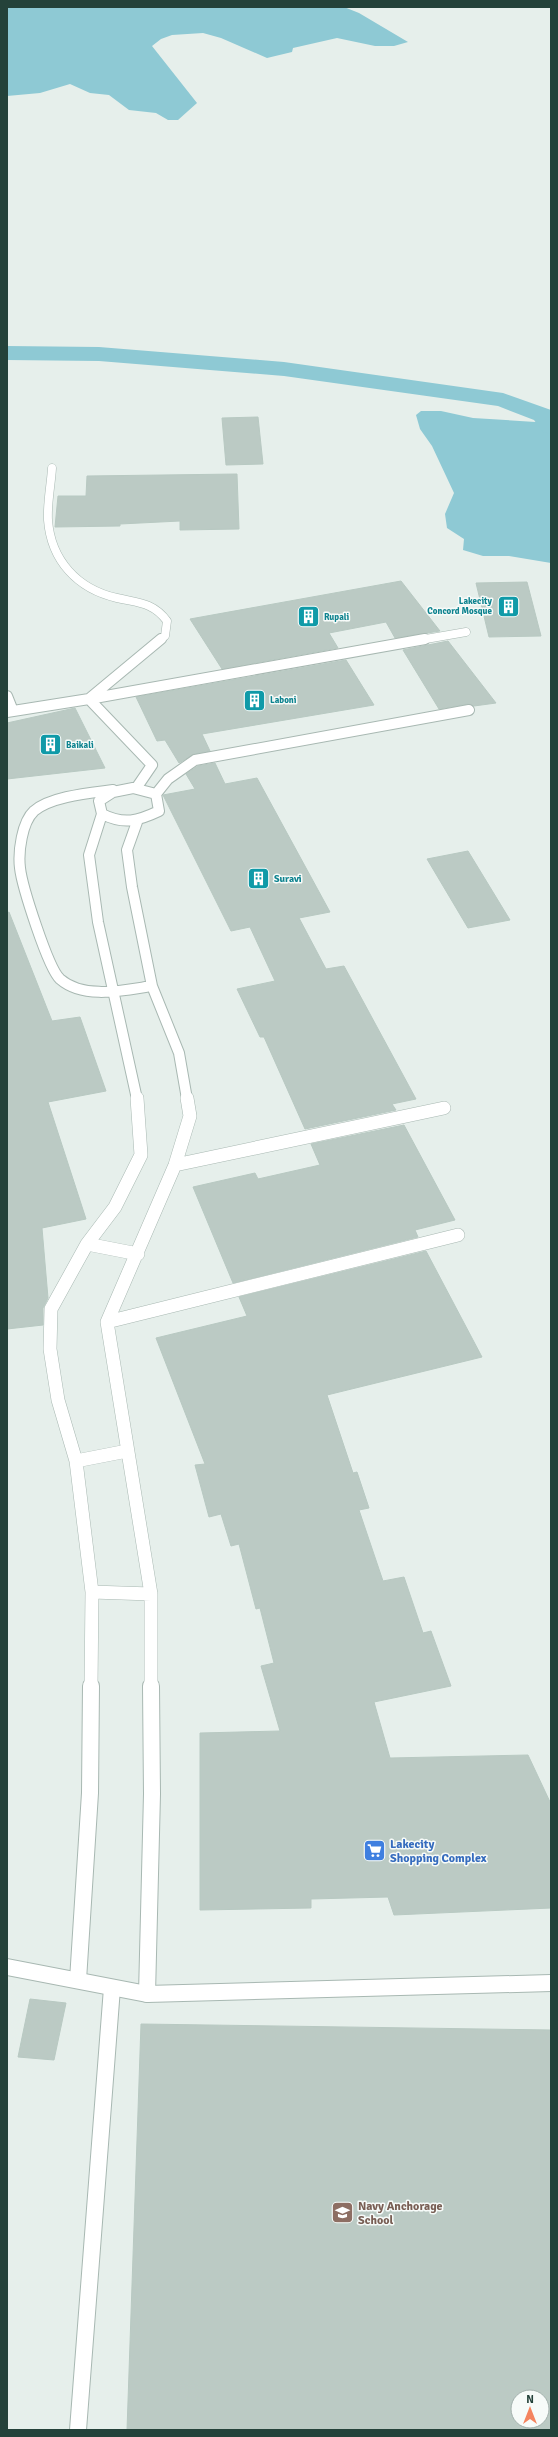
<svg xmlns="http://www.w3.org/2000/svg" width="558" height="2437" viewBox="0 0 558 2437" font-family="Signika,sans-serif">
<rect width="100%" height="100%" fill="#e6efeb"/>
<!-- water -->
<path fill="#8ec9d4" d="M7,7H344L359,13L408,42L394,46H375L337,38L293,48L292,52L267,58L221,38L203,33L172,35L161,39L152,46L197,103L178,120H168L156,113L129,110L109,95L90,93L70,84L40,93L7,96Z
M421,411H441L473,418L551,423V563L509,556H483L463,550L464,539L447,528L445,514L454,493L432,446L420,429L416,415Z"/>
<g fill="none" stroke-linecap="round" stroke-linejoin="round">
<!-- canal -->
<path fill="#8ec9d4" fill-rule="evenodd" d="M7,346L99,347L284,362L503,393L551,410V434L543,432L534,420L498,406L284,376L99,361L7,360Z"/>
</g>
<!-- building -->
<path fill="#bbcac4" stroke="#b8c9c2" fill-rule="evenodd" d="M258,417L263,464L226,465L222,418Z
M237,474L239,529L180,530V521L120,524V526L55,527L58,496H86L87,476Z
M401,581L440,631L395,638L386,622L329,633L338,648L222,669L190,619Z
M527,582L541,636L489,637L476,583Z
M448,641L496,703L474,706L468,704L439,709L403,650Z
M346,660L374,705L202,734L210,751L194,754L179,763L165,740L157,741L136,697Z
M75,708L105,768L7,779V723Z
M215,763L225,784L257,778L330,912L299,918L326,969L344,966L416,1099L392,1104L396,1110L305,1129L264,1037H260L237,989L275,981L250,927L231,931L163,795L195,789L186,774L198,766Z
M468,851L510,920L468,928L427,859Z
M9,912L52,1021L80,1017L106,1091L48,1102L86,1219L42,1228L48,1298L43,1308V1325L7,1329V913Z
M404,1125L455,1220L415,1230L418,1237L233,1283L193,1187L255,1173L258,1179L320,1165L311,1144Z
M426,1251L482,1357L327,1395L353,1473L357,1472L369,1508L359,1510L383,1581L404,1577L423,1633L431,1631L451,1686L374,1702L390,1758L528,1755L551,1804V1908L394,1915L388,1897L311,1899V1908L200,1910V1733L280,1731L261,1666L274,1663L260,1608L256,1609L239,1544L231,1546L221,1514L209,1517L195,1465L205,1464L156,1338L247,1316L239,1297Z
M30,1999L66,2003L54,2060L18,2057Z
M141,2024L551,2030V2430H127ZM518,2397H542V2421H518Z"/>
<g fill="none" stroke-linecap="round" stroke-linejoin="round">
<defs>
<path id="minor-far3" d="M52,468C51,485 47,503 48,520C51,560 77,589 117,598C138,603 153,602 167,621L165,636L160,640
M420,640L466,632"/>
<path id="minor-far2" d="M7,696L13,711
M90,698L161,639
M89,699L425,639
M7,712L89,699L152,765L137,787
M133,788L156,794L159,811C138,821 124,825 102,814L99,801L113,792Z
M113,790C91,793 52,796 34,811C22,822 18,852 20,868C22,886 48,968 60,979C84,1000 125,990 152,986
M156,794L168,779L195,760L469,710
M102,814L89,855L98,922L137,1099
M137,822L127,850L132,887L152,986L179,1053L187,1099"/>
<path id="minor-far1" d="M175,1165L444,1108
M87,1244L138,1254
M107,1322L458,1235
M76,1461L127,1451
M92,1592L151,1594
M91,1687L92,1592L76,1461L58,1400L50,1349L51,1309L87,1244L115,1207L141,1155L137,1098
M151,1687V1594L107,1322L175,1165L190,1116L187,1098"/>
<path id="minor" d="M78,1980L90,1793L91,1686
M147,1994L152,1794L151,1686
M78,2430L112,1988"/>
<path id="tertiary" d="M7,1967L147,1994L551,1983"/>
</defs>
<!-- minor-far3 casing -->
<use href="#minor-far3" stroke="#a8b8b2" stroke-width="9"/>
<!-- minor-far2 casing -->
<use href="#minor-far2" stroke="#a8b8b2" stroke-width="12"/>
<!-- minor-far1 casing -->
<use href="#minor-far1" stroke="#a8b8b2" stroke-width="14"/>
<!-- minor casing -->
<use href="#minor" stroke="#a8b8b2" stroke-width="18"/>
<!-- tertiary casing -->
<use href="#tertiary" stroke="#a8b8b2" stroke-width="18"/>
<!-- minor-far3 -->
<use href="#minor-far3" stroke="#fff" stroke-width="8"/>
<!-- minor-far2 -->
<use href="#minor-far2" stroke="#fff" stroke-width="10"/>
<!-- minor-far1 -->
<use href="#minor-far1" stroke="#fff" stroke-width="13"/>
<!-- minor -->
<use href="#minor" stroke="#fff" stroke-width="16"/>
<!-- tertiary -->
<use href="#tertiary" stroke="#fff" stroke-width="16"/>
</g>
<!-- icons -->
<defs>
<symbol id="building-square" viewBox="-11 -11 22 22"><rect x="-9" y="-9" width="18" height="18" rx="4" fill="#0f9aa8" stroke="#f7fbf9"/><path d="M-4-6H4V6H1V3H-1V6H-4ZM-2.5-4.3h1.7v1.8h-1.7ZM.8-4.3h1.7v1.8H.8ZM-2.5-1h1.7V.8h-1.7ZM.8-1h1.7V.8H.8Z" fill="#fff"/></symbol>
<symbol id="supermarket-square" viewBox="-11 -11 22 22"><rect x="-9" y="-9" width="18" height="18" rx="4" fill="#3f7fe0" stroke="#f7fbf9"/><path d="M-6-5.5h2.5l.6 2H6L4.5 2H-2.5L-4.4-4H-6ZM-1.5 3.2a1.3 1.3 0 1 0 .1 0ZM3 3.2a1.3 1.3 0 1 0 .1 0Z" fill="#fff"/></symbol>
<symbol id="school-square" viewBox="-11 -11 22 22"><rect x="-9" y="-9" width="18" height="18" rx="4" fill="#8d6e63" stroke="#f7fbf9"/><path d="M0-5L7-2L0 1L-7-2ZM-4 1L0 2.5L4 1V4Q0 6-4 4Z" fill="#fff"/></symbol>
</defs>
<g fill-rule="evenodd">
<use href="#building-square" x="496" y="594" width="25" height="25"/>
<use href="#building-square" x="296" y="604" width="25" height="25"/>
<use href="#building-square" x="242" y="688" width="25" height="25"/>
<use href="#building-square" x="38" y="732" width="25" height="25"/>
<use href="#building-square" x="246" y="866" width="25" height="25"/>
<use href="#supermarket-square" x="362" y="1838" width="25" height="25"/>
<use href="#school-square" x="330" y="2200" width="25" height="25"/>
</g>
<g text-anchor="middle" stroke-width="3" stroke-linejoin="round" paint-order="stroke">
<!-- far-culture labels -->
<g font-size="9" font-weight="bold" fill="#0d838f" stroke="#f7fbf9" text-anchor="start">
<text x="492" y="604" text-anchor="end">Lakecity<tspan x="492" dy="10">Concord Mosque</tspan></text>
<text x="324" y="620">Rupali</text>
<text x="270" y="703">Laboni</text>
<text x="66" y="748">Baikali</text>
</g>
<!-- culture labels -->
<g font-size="10" font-weight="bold" fill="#0d838f" stroke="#f7fbf9" text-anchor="start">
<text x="274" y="882">Suravi</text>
</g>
<!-- near-shop labels -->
<g font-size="12" font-weight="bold" fill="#366cbe" stroke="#f7fbf9" text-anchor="start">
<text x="390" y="1848">Lakecity<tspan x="390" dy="14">Shopping Complex</tspan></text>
</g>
<!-- near-education labels -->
<g font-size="12" font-weight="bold" fill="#785e54" stroke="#f7fbf9" text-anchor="start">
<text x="358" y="2210">Navy Anchorage<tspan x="358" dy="14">School</tspan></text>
</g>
</g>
<!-- border -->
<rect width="558" height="2437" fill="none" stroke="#24423a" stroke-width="16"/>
<!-- north arrow -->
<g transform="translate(530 2409)"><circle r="19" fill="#f7fbf9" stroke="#a3b1ad"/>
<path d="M0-3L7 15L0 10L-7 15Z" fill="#f4845f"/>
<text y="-6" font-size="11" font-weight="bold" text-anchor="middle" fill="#24423a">N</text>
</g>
</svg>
